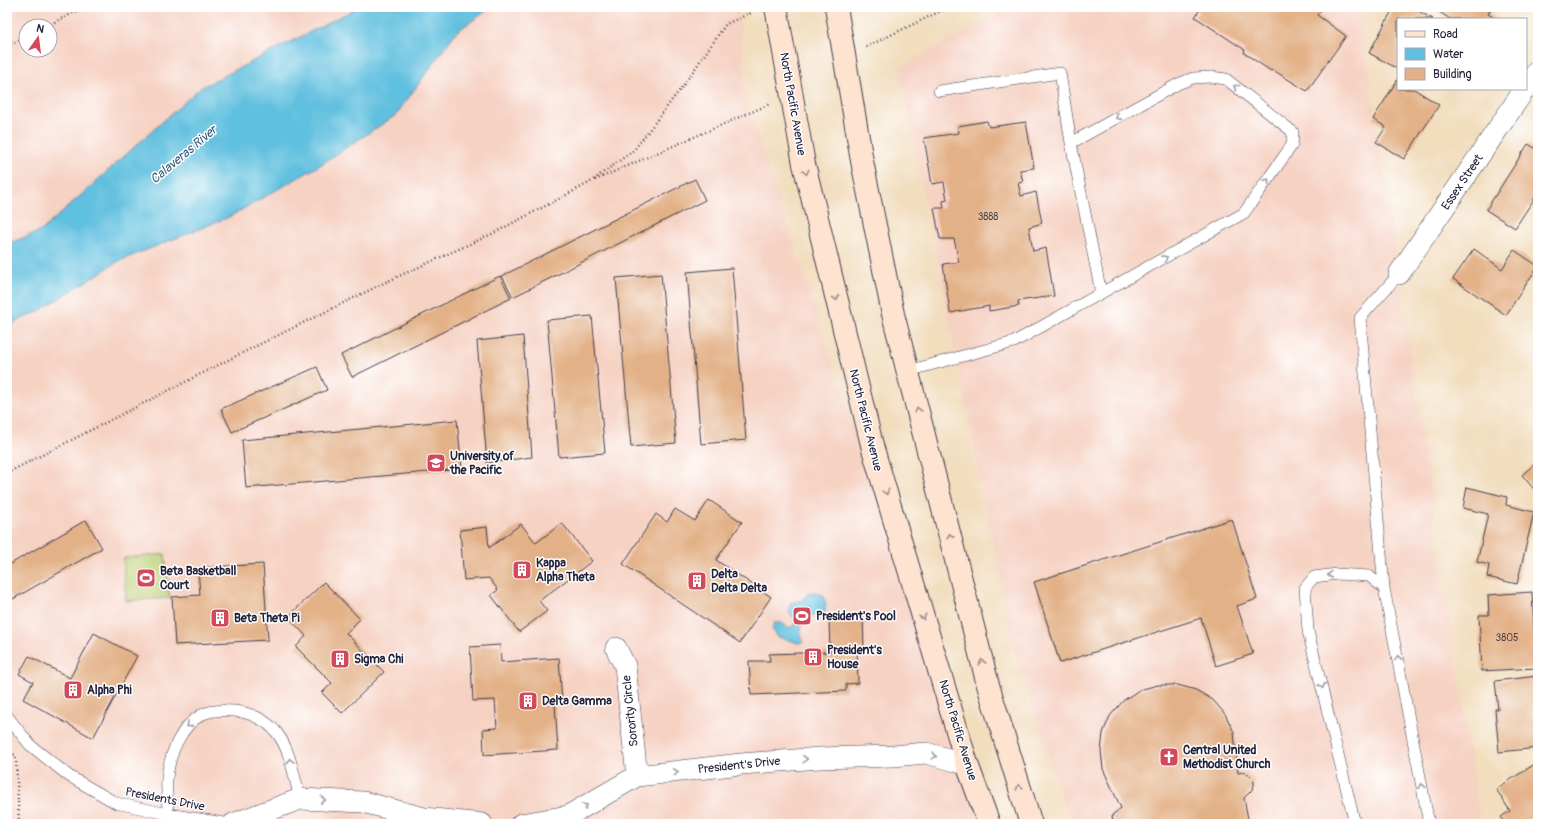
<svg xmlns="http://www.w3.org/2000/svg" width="1545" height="831" viewBox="0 0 1545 831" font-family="Pangolin,sans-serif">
<rect width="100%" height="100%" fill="#fff"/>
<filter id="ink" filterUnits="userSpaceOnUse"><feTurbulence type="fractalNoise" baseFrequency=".025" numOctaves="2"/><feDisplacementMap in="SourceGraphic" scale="8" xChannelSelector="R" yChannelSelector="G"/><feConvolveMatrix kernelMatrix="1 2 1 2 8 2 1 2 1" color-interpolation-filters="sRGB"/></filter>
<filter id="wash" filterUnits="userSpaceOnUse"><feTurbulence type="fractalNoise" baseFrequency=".012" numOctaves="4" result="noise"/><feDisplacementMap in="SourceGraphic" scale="16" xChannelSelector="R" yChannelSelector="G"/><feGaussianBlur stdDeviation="0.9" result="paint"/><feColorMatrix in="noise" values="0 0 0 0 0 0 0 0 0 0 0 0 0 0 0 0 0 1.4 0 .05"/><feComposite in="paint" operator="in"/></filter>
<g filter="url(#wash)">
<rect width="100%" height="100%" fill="#f2ddbd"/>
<!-- built -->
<path fill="#f6d2c3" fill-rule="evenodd" d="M7,7H739L747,102L984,824H7ZM26,26H50V50H26Z
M1012,7H1359L1480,824H1071L1015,655L899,67Z"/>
<!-- green -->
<path fill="#b9cd71" stroke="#6e7856" d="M165,554L170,598L126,601L123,558Z"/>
<!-- water -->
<path fill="#61c0df" stroke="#42718d" d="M359,7H492L456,32L396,115L317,167L229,217L119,261L39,311L7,326V244L41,231L200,88Z
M814,592L823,595L826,604L824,614C807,613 796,625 803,642L798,643L778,637L772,629L774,623H782L788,628L794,626L795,619L789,613L790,603L802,600L809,593Z"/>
<g id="blocks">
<!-- building -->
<path fill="#e3b187" d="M1169,7H1184L1185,8L1169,10Z
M1197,7H1323L1317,15L1346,36L1307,91L1273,70L1271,71L1244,53L1245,50L1195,17L1199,11Z
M1394,7H1411L1433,19H1398V69L1369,53Z
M1432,7H1492L1488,14L1496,19H1450Z
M1398,79V89H1414L1439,105L1404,159L1376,142L1386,127L1373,119Z
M987,121L989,127L1026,122L1034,168L1020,170L1023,182L1018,183L1021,196L1036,192L1042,223L1029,227L1033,251L1046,248L1054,296L1018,301L1019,306L989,311V306L950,313L943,264L959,262L954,239H940L934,208H944L943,201L947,200L944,182L932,184L924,138L959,133L958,126Z
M1528,144L1538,150V193L1515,228L1486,210Z
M695,179L705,200L513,297L502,276Z
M1474,249L1502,269L1514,250L1538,266L1506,315L1453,279Z
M732,268L746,440L701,444L687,272Z
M661,274L676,443L631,447L616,278Z
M500,276L511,298L352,377L341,355Z
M592,316L605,453L559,457L547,320Z
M523,336L532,457L487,463L477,341Z
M317,367L327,390L232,432L221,409Z
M457,420L462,469L246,488L242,440Z
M1538,461V494L1522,475Z
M1467,487L1507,497L1506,505L1534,512L1517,584L1487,577L1489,565L1477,562L1488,514L1463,508Z
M709,500L742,522L716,560L771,597L740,643L623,564L656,514L667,522L675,509L695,521Z
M1232,519L1257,599L1237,606L1253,654L1216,666L1201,618L1060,663L1034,582Z
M86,520L102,548L13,599L7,589V566Z
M562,523L592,561L539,601L547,611L519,632L491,595L498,590L489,578L464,580L460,530L487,527L489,548L521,524L536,543Z
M263,564L268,640L175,645L172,597L200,595L198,568Z
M324,582L360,619L346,633L384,672L342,713L322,693L332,683L296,647L306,636L288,617Z
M1532,592L1536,668L1482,671L1479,615H1489L1488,595Z
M863,617L864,649H857L858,683L846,684V691L751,695L749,661H770L769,654L830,652L829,619Z
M94,633L137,656L93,738L23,699L33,682L19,674L29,656L70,678Z
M500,645L501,662L559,658L562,703L555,704L558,750L484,755L483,729L497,728L495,700L473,701L470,647Z
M1538,676V748L1499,752L1495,709H1498L1495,681Z
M1158,685H1178L1196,690L1213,700L1225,714L1234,732L1238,773L1244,772L1250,776L1254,780V786L1251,791L1244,798L1249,824H1113L1112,815L1121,808L1103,769L1101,751L1103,733L1110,716L1124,700L1139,690Z
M1538,762V824H1505L1501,817L1510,811L1496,789Z"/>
</g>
</g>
<g filter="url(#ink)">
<use href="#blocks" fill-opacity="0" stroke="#413e4e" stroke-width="1"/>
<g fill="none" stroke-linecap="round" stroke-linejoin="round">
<defs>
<path id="lane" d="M939,91L1060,73L1071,143L1101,293
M908,371L1014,342L1244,213L1292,145L1293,132L1226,79L1211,77L1193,78L1178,84L1071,143
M1384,588L1360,318L1399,274
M7,716L30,745L69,776L116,803L168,814L230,824
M168,814C168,802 166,789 167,777C170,754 180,727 201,715C210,710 224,710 234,711C249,712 267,720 277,733C291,751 294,777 300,799
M1355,824L1308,631L1305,588L1314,577L1337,574L1369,576L1384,588L1429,824"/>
<path id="street" d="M1526,87L1538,70
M1399,274L1525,89
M616,648L625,666L637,776
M233,824L300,799L363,802L424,818L482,824
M521,824L568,816L637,776L741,764L820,758L893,756L926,753L967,764"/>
<path id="secondary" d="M776,7L804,164L873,449L967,764L989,824
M836,7L862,161L893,314L988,685L1031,824"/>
</defs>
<!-- lane casing -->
<use href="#lane" stroke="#413e4e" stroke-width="12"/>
<!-- street casing -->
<use href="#street" stroke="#413e4e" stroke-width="22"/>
<!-- secondary casing -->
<use href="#secondary" stroke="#413e4e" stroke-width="24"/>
<!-- path -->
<path stroke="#413e4e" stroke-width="2.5" stroke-dasharray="1 3" stroke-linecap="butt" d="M47,26L85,7
M7,46L26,37
M866,47L949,7
M595,180L770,104
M7,473L234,357L386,282L492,234L589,183L634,150L682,87L726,24L753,12
M16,758L19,824
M7,759L15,754"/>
<!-- lane -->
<use href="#lane" stroke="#fff" stroke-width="11"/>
<!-- street -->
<use href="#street" stroke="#fff" stroke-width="21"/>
<!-- secondary -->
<use href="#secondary" stroke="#fee3d1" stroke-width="22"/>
</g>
<!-- one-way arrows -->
<defs><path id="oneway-chevron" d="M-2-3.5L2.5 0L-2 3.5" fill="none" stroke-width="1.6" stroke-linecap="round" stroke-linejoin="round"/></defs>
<g stroke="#9c9ca7">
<use href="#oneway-chevron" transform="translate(1236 87) rotate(-142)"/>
<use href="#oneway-chevron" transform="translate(1118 117) rotate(151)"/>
<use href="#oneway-chevron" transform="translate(1267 181) rotate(-55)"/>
<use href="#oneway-chevron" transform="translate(1165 258) rotate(-29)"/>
<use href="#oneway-chevron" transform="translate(1330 575) rotate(174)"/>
<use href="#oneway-chevron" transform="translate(1398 658) rotate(-101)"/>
<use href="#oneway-chevron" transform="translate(1322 686) rotate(76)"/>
<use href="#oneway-chevron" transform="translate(189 725) rotate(137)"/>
<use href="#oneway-chevron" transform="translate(934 756) rotate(15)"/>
<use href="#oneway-chevron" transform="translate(805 759) rotate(-5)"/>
<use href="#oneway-chevron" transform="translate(290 761) rotate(-104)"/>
<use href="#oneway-chevron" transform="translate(676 772) rotate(-7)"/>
<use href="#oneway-chevron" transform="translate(1422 786) rotate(-101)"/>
<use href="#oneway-chevron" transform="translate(323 800) rotate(3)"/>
<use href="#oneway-chevron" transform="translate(585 806) rotate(-30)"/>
</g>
<g stroke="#9b8c8e">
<use href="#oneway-chevron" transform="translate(806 172) rotate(76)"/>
<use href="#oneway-chevron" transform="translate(836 298) rotate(76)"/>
<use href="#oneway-chevron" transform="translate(918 410) rotate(-104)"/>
<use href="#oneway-chevron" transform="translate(886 492) rotate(73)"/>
<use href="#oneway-chevron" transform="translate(950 536) rotate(-104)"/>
<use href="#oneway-chevron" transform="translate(923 617) rotate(73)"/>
<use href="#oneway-chevron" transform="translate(982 662) rotate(-104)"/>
<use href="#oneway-chevron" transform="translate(1019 787) rotate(-107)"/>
</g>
</g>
<!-- icons -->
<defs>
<symbol id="university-square" viewBox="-11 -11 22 22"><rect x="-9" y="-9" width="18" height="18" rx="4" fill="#d1495b" stroke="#fff"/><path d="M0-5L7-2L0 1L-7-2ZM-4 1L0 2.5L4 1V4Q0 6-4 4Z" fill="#fff"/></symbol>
<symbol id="building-square" viewBox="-11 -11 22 22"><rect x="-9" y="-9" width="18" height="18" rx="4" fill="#d1495b" stroke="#fff"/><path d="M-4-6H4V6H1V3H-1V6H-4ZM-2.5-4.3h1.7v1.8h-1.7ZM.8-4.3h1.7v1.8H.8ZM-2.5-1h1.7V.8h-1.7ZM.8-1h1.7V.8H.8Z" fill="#fff"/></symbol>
<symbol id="stadium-square" viewBox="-11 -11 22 22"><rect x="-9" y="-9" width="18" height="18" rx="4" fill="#d1495b" stroke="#fff"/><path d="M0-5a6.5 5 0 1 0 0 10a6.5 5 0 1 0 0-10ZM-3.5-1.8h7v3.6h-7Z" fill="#fff"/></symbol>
<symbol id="church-square" viewBox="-11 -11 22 22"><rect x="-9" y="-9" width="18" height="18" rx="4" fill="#d1495b" stroke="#fff"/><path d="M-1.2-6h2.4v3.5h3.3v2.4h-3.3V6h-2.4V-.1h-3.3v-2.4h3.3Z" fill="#fff"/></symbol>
</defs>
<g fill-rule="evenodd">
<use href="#university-square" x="425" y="452" width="22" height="22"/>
<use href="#building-square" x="511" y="559" width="22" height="22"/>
<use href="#stadium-square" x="135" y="567" width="22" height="22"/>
<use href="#building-square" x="686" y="570" width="22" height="22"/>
<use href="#stadium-square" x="791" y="605" width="22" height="22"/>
<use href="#building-square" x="209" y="607" width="22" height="22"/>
<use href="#building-square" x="802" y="646" width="22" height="22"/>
<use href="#building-square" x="329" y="648" width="22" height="22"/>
<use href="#building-square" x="62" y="679" width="22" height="22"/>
<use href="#building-square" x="517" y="690" width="22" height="22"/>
<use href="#church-square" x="1158" y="746" width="22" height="22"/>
</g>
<g text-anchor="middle" stroke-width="3" stroke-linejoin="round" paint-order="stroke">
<!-- number labels -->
<g font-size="10" fill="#52464e">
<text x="988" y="220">3888</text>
<text x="1507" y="641">3805</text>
</g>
<!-- street labels -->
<g font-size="12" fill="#22223b" stroke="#fff">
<text transform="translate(793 104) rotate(80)" y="4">North Pacific Avenue</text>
<text transform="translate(1462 182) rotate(-56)" y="4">Essex Street</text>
<text transform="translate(866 420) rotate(76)" y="4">North Pacific Avenue</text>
<text transform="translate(630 711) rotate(-96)" y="4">Sorority Circle</text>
<text transform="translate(958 730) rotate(73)" y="4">North Pacific Avenue</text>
<text transform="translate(739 765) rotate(-6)" y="4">President's Drive</text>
<text transform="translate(165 799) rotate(11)" y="4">Presidents Drive</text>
</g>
<!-- poi labels -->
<g font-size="12" font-weight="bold" fill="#22223b" stroke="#fff" text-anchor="start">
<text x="450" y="460">University of<tspan x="450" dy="14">the Pacific</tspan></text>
<text x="536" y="567">Kappa<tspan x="536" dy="14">Alpha Theta</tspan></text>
<text x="160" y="575">Beta Basketball<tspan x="160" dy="14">Court</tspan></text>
<text x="711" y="578">Delta<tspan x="711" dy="14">Delta Delta</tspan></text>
<text x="816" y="620">President's Pool</text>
<text x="234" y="622">Beta Theta Pi</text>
<text x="827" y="654">President's<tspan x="827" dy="14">House</tspan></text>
<text x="354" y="663">Sigma Chi</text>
<text x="87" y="694">Alpha Phi</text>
<text x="542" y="705">Delta Gamma</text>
<text x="1183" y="754">Central United<tspan x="1183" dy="14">Methodist Church</tspan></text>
</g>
<!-- water labels -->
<g font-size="13" font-style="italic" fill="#3b617d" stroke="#fff">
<text transform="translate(183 154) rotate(-40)" y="5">Calaveras River</text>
</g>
</g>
<!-- margin -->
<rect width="1545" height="831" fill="none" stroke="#fff" stroke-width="24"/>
<!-- legend -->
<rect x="1397" y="18" width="130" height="72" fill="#ffffff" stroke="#a7a7b1"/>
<rect x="1405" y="31" width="20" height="6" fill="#fee3d1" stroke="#a7a7b1"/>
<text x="1433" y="38" font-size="12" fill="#22223b">Road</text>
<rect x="1405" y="48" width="20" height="12" fill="#61c0df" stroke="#a7a7b1"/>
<text x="1433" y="58" font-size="12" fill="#22223b">Water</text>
<rect x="1405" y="68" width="20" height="12" fill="#e3b187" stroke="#a7a7b1"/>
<text x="1433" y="78" font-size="12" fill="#22223b">Building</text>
<!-- north arrow -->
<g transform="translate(38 38) rotate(14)"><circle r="19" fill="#ffffff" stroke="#a7a7b1"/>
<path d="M0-3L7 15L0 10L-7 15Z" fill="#d1495b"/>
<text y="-6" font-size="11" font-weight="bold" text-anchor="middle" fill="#22223b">N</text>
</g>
</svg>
